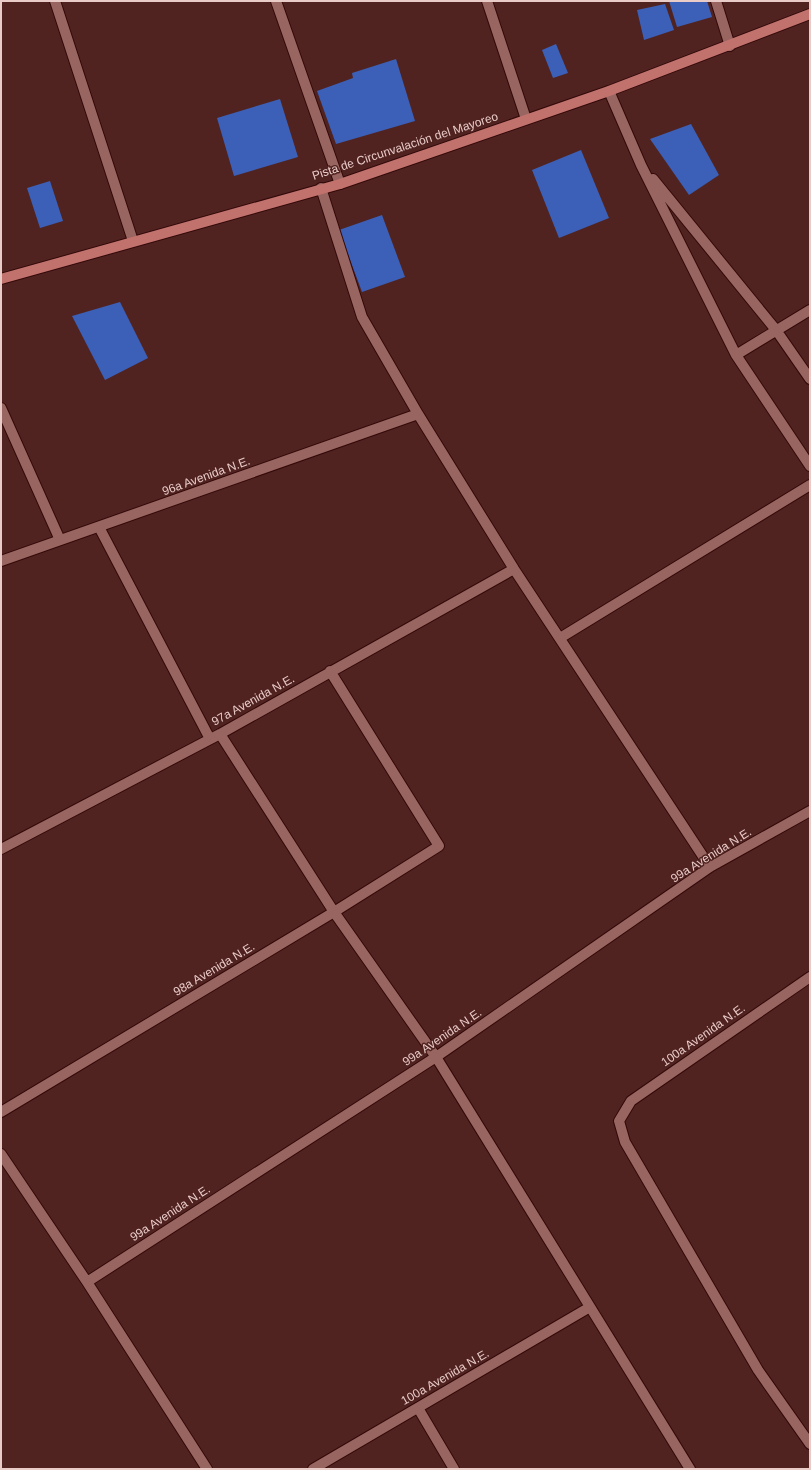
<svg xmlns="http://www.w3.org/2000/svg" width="811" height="1470" viewBox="0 0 811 1470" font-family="Helvetica,sans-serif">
<rect width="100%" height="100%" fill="#502321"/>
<!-- building -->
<path fill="#3c60b7" d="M669,1H707L712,17L677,27Z
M665,4L674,30L644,40L637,10Z
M556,44L568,73L553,78L542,50Z
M396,59L415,121L336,144L317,91L353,78L352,73Z
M280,99L298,157L234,176L217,118Z
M691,124L719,175L689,195L650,139Z
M581,150L609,218L559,238L532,170Z
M50,181L63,221L40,228L27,188Z
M382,215L405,277L362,292L339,230Z
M120,302L148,358L105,380L72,316Z"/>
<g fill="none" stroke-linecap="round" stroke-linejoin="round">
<defs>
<path id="minor" d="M55,1L133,241
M276,1L340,184
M487,1L526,119
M716,1L730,46
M609,91L641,165L736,355L810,466
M653,179L776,330L810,379
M321,188L362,317L418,414L514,569L710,867
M736,355L810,310
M1,408L60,540
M99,527L210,739
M1,561L418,414
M560,638L810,485
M220,734L334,912L436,1057L690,1469
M1,849L220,734L514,569
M810,977L631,1101L619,1121L625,1142L758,1370L810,1444
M1,1112L334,912L439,846L330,671
M1,1154L87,1282L207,1469
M87,1282L436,1057L710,867L810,811
M418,1408L454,1469
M313,1469L590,1307"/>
<path id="major" d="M1,279L340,184L609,91L810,14"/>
</defs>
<!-- minor casing -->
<use href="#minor" stroke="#330909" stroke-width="12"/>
<!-- major casing -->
<use href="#major" stroke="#330909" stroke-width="12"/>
<!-- minor -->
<use href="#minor" stroke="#986560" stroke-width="10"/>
<!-- major -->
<use href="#major" stroke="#c1726d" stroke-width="10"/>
</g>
<g text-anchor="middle" stroke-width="3" stroke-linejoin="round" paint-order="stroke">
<!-- street labels -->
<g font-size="12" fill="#e9cbc8" stroke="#502321">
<text transform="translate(405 146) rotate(-18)" y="4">Pista de Circunvalación del Mayoreo</text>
<text transform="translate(206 476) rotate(-20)" y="4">96a Avenida N.E.</text>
<text transform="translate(253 700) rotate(-29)" y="4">97a Avenida N.E.</text>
<text transform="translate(711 855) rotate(-32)" y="4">99a Avenida N.E.</text>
<text transform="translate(214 969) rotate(-31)" y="4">98a Avenida N.E.</text>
<text transform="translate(703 1035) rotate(-35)" y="4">100a Avenida N.E.</text>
<text transform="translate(442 1037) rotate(-34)" y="4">99a Avenida N.E.</text>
<text transform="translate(170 1213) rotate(-33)" y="4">99a Avenida N.E.</text>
<text transform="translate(445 1377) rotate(-30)" y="4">100a Avenida N.E.</text>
</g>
</g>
<!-- border -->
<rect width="811" height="1470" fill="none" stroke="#e9cbc8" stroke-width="4"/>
</svg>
